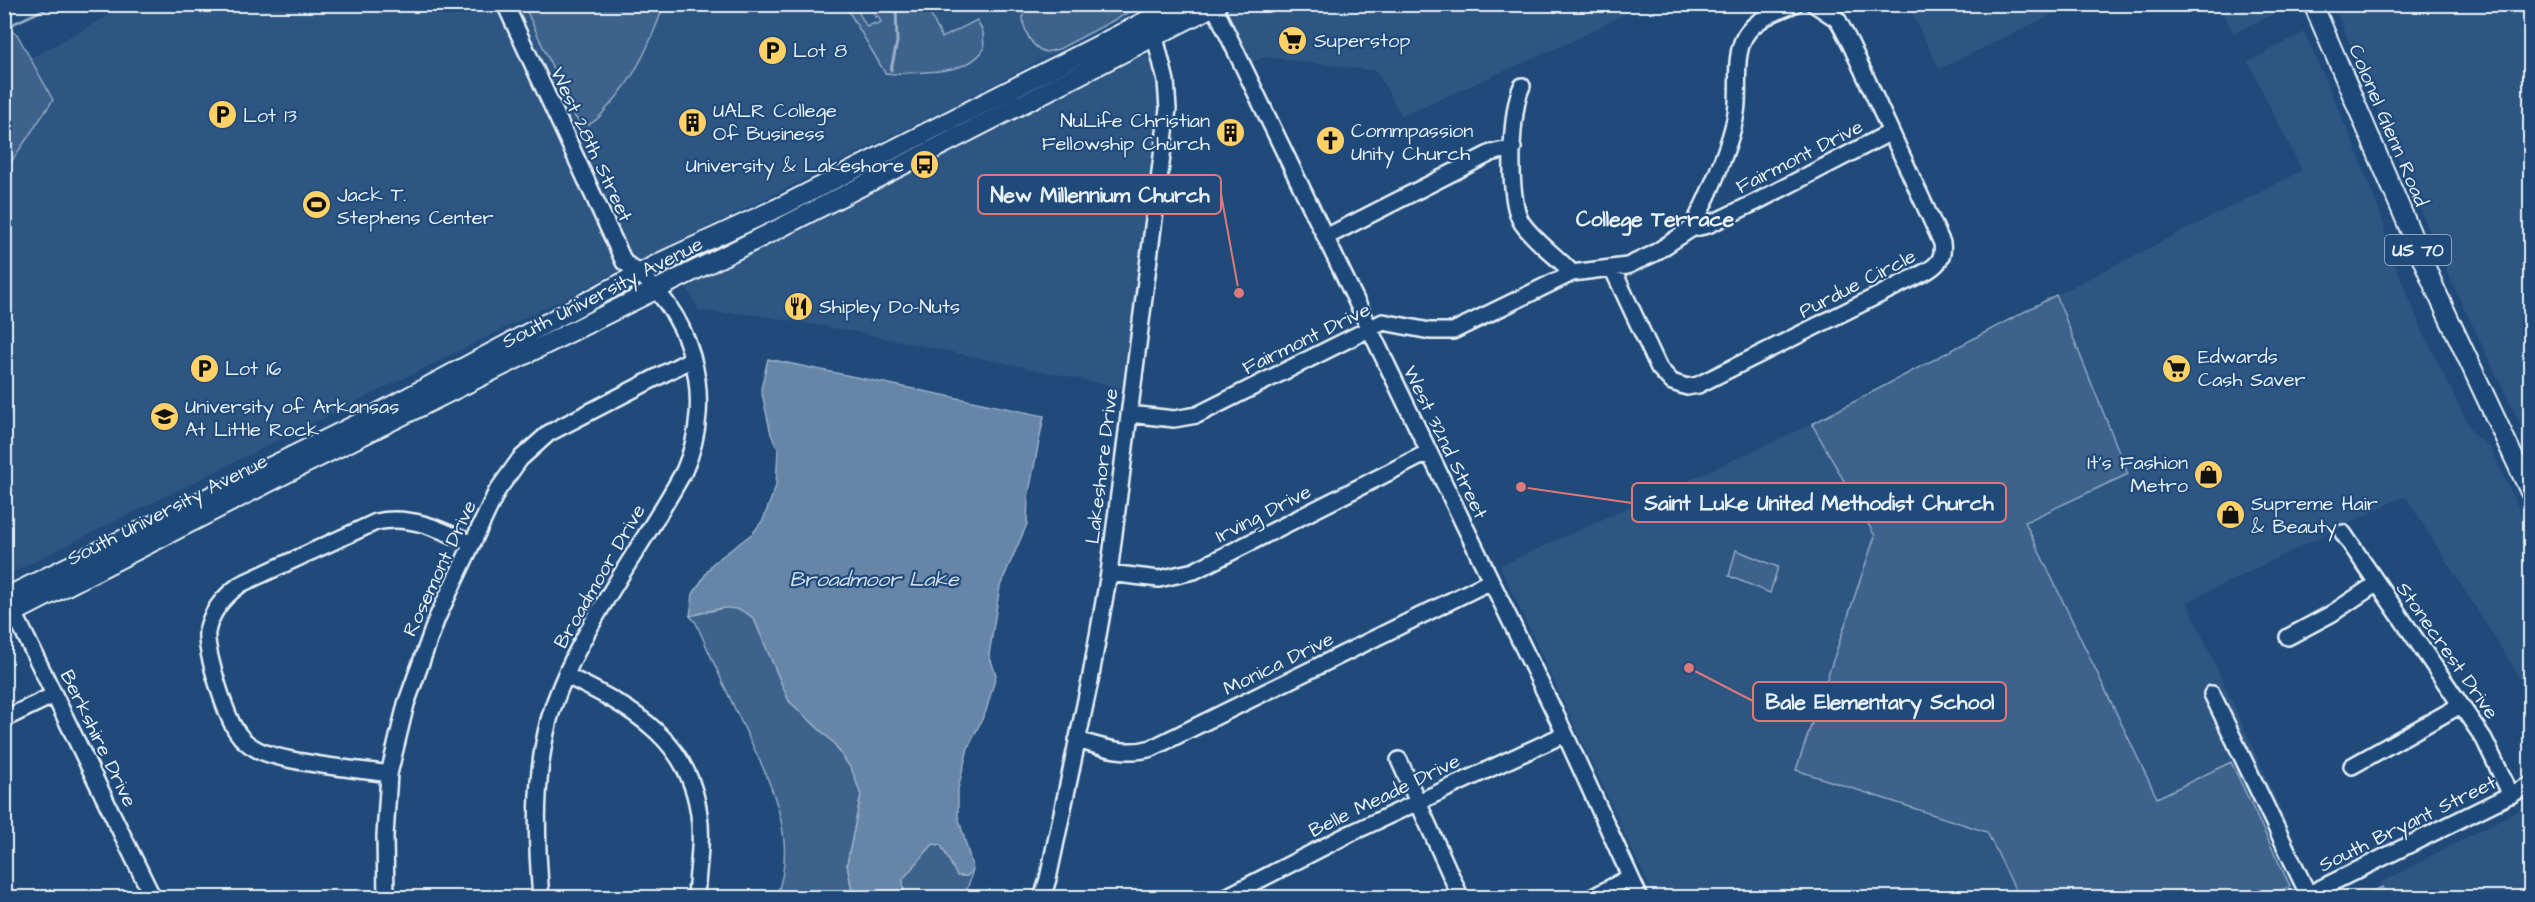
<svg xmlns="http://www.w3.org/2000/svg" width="2535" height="902" viewBox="0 0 2535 902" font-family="'Architects Daughter',sans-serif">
<rect width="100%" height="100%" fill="#1f4a7a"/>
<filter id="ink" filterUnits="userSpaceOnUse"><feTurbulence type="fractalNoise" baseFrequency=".0167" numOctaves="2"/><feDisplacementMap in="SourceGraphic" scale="12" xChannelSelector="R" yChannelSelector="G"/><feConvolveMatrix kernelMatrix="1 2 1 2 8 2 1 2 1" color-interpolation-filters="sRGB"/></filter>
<g filter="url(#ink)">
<!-- built -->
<path fill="#2e5683" d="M1218,4L1643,5L1570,42L1402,116L1376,71L1265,57L1242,66Z
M128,5H1146L948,108L5,576V171L53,100L31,58Z
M1908,5H2072L1939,69Z
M2219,5H2291L2234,33Z
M2333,5H2530V444L2452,283Z
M2304,32L2355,147L2383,221L2387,245L2423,332L2473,434L2491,449L2530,533V694L2405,496L2187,602L2313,881L2290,886L2231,763L2157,799L2025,521L2128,474L2056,295L2302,171L2248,62Z
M1149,56L1156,78L1159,104L1153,172L1122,388L856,332L757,315L699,311L686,285L1138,57Z
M1812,424L1875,536L1987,832L2019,897H1654L1500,566Z
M2530,804V897H2387L2380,883Z"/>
<!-- green -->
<path fill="#3c628c" stroke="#92aac2" stroke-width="1.5" d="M524,5H664C650,43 637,76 608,107C601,115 595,124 583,126L575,117Z
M871,5H926L942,38L977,20L983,32L984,49C967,76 922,71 894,74L885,73L848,10L855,6L867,27L874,23L875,25L881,22L878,16L875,17Z
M1025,5V4L1143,5L1059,49L1046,52C1028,47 1019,21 1025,5Z
M5,29L17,34L53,100L5,171Z
M2056,295L2128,474L2025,522L2157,798L2231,762L2290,886L2268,897H2019L1987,832L1796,770L1875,536L1812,424Z
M1736,550L1778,567L1770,593L1729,576Z
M732,606L745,610L754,619L789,701L833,742L852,770L861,795L847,864L852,891L863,897H776C802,833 763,768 736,711C722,682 709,652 696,623L690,616Z
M933,844L941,845L958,876H967L973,869L965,897H904L903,879Z
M2382,887L2387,897H2359Z"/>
<!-- water -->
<path fill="#6685a7" stroke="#9ab0c7" stroke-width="1.5" d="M768,359L1044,416L1028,497L1027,524L1000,586L989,655L996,675L986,711L968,748L958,789V816L973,869L967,876H957L941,845L933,844L903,879L904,897H863L852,891L847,864L861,795L852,770L833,742L789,701L754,619C734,600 713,610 690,616L693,594L712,564L753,533L763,520L776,486L778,449L771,434L761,389Z"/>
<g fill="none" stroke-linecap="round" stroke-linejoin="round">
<!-- stream -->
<path stroke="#9ab0c7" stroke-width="3" d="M4,28L56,4
M891,70L897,42L896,4"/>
<defs>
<path id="minor" d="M505,4L624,262C692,307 717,397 684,471C643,547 572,638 549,720C534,779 536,837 541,898
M1213,4L1565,734L1640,898
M1522,86C1510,110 1507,201 1522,223C1536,243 1557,256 1572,273
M1691,229C1706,203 1732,142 1736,113C1740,89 1733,57 1745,36C1755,19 1778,11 1795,4
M1326,237L1491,153L1513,148
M1613,270L1659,368L1672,382L1687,387L1698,385L1927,271C1939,264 1944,257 1942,243L1851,45L1838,20L1814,4
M1129,414L1174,419L1197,415L1383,322L1430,331H1453L1572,273L1627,266L1653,254L1691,229L1708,225L1754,203L1891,132
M2343,533L2484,739L2511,795
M1109,573L1159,579L1194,571L1427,453
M10,604L153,898
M2288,637L2331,614L2376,584
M567,676C634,709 694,741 700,824C702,848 697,873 696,898
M2212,694L2308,894
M4,719L54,695
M1077,740C1101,747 1126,756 1152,748L1491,581
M1399,760L1461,898
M2352,766L2459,706
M389,774C355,769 286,763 258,750C250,746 242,740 237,732C226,717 205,650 207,632C211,611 224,596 241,584L376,522C410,514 442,530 472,544
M386,898L385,836L389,774L406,704L437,618L497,491L520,459L549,433L692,359
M1042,898L1048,879L1090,681L1109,573L1168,109L1166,81L1155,37
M1224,898L1349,834L1565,734
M1591,898L1630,877
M2301,898L2530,785"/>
<path id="major" d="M2313,4L2436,291L2530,492
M4,598L367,419L661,262L784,205L1179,4
M4,618L295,469L778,229L1218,4"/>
</defs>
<!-- minor casing -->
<use href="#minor" stroke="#e8f1f8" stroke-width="20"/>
<!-- major casing -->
<use href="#major" stroke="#e8f1f8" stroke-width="22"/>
<!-- minor -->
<use href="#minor" stroke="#1f4a7a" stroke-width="15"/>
<!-- major -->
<use href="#major" stroke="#1f4a7a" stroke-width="18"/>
</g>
</g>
<!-- icons -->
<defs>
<symbol id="supermarket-disc" viewBox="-11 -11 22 22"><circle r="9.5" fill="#ffd166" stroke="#1f4a7a"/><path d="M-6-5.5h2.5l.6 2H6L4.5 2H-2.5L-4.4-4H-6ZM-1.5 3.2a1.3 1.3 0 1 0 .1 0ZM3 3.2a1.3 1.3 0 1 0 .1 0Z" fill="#111"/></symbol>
<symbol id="parking-disc" viewBox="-11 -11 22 22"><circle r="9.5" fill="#ffd166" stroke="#1f4a7a"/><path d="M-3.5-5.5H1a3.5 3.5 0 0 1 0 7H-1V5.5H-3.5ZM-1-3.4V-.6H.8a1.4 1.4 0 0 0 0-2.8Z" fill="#111"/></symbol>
<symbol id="building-disc" viewBox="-11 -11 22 22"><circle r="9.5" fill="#ffd166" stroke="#1f4a7a"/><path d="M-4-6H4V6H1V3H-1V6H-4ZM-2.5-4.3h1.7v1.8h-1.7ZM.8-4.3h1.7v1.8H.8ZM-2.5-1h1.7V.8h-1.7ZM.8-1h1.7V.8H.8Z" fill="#111"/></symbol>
<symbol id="church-disc" viewBox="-11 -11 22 22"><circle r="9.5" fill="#ffd166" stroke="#1f4a7a"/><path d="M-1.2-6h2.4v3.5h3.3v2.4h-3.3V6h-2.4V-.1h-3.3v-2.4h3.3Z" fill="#111"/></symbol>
<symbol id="bus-disc" viewBox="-11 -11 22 22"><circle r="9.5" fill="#ffd166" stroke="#1f4a7a"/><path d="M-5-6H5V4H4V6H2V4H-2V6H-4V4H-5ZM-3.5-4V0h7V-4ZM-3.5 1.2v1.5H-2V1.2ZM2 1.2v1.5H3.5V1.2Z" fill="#111"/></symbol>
<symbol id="stadium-disc" viewBox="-11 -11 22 22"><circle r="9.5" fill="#ffd166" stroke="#1f4a7a"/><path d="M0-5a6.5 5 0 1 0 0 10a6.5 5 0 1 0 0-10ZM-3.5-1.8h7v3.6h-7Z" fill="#111"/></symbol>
<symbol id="restaurant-disc" viewBox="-11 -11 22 22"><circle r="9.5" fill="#ffd166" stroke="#1f4a7a"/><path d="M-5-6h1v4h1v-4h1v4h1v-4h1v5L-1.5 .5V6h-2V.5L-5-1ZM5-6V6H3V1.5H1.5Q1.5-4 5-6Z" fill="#111"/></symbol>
<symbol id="university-disc" viewBox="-11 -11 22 22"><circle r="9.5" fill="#ffd166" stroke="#1f4a7a"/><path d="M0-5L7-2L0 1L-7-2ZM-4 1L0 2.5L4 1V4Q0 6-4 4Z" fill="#111"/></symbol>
<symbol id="shop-disc" viewBox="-11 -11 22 22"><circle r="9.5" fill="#ffd166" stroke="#1f4a7a"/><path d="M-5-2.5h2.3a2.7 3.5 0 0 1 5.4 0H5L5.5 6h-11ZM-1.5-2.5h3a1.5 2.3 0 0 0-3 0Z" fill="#111"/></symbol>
</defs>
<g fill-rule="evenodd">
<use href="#supermarket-disc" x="1276" y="24" width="33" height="33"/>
<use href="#parking-disc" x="756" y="34" width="33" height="33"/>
<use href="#parking-disc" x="206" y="98" width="33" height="33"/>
<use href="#building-disc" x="676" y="106" width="33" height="33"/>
<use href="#building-disc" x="1214" y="116" width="33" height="33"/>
<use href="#church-disc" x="1314" y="124" width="33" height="33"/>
<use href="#bus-disc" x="908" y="148" width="33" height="33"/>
<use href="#stadium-disc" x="300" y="188" width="33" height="33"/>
<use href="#restaurant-disc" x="782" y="290" width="33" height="33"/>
<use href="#parking-disc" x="188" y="352" width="33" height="33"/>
<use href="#supermarket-disc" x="2160" y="352" width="33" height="33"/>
<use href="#university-disc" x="148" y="400" width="33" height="33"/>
<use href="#shop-disc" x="2192" y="458" width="33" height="33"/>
<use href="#shop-disc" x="2214" y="498" width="33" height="33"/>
</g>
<g text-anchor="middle" stroke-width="4.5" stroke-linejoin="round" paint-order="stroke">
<!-- shield labels -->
<rect fill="#1f4a7a" stroke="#acbfd2" stroke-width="1.5" x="2385" y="235" width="66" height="30" rx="4.5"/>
<g font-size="18" font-weight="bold" fill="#e8f1f8">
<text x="2418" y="256">US 70</text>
</g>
<!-- poi labels -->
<g font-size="20" fill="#e8f1f8" stroke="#1f4a7a" text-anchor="start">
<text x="1314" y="47">Superstop</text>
<text x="793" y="57">Lot 8</text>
<text x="713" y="117">UALR College<tspan x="713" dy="23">Of Business</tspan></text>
<text x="243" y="122">Lot 13</text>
<text x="1210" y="127" text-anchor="end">NuLife Christian<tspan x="1210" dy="23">Fellowship Church</tspan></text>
<text x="1351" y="137">Commpassion<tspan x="1351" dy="23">Unity Church</tspan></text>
<text x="904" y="172" text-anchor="end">University &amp; Lakeshore</text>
<text x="337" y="201">Jack T.<tspan x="337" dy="23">Stephens Center</tspan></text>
<text x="819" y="313">Shipley Do-Nuts</text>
<text x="2198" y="363">Edwards<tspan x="2198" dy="23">Cash Saver</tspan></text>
<text x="225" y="375">Lot 16</text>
<text x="185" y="413">University of Arkansas<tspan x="185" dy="23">At Little Rock</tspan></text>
<text x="2188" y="469" text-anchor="end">It's Fashion<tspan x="2188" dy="23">Metro</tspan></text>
<text x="2251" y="510">Supreme Hair<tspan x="2251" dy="23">&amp; Beauty</tspan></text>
</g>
<!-- street labels -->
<g font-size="20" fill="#e8f1f8" stroke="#1f4a7a">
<text transform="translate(2389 125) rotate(67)" y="7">Colonel Glenn Road</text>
<text transform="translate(592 144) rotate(65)" y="7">West 28th Street</text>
<text transform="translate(1799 156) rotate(-27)" y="7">Fairmont Drive</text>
<text transform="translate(1857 283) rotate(-27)" y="7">Purdue Circle</text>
<text transform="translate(602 292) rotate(-27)" y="7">South University Avenue</text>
<text transform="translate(1306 338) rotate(-26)" y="7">Fairmont Drive</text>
<text transform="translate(1446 442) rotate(64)" y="7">West 32nd Street</text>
<text transform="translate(1101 466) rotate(-83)" y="7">Lakeshore Drive</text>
<text transform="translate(167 509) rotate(-27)" y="7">South University Avenue</text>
<text transform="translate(1263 513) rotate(-27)" y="7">Irving Drive</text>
<text transform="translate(439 568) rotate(-65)" y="7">Rosemont Drive</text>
<text transform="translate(599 576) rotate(-60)" y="7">Broadmoor Drive</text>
<text transform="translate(2448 650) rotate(55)" y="7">Stonecrest Drive</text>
<text transform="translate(1278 663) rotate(-26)" y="7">Monica Drive</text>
<text transform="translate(99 738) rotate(64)" y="7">Berkshire Drive</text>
<text transform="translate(1384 795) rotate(-26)" y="7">Belle Meade Drive</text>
<text transform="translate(2407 823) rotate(-26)" y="7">South Bryant Street</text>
</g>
<!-- neighbourhood labels -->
<g font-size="21" font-weight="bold" fill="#e8f1f8" stroke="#1f4a7a">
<text x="1655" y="226">College Terrace</text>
</g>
<!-- water labels -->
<g font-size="21" font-style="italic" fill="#d4e1ec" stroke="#1f4a7a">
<text x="874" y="586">Broadmoor Lake</text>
</g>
</g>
<!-- callouts -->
<path fill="none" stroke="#dd787b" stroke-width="2" d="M1239 293L1221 194M1521 487L1632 503M1689 668L1753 701"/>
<g fill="#dd787b" stroke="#1f4a7a" stroke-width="2">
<circle cx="1239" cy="293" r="6"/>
<circle cx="1521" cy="487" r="6"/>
<circle cx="1689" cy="668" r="6"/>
</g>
<g fill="#1f4a7a" stroke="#dd787b" stroke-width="2">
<rect x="978" y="175" width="243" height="39" rx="6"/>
<rect x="1632" y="483" width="374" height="39" rx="6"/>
<rect x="1753" y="682" width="253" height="39" rx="6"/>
</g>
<g font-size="21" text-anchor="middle" font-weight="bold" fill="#e8f1f8">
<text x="1100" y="202">New Millennium Church</text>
<text x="1819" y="510">Saint Luke United Methodist Church</text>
<text x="1880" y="709">Bale Elementary School</text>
</g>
<!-- margin -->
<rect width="2535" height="902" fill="none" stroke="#1f4a7a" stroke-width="24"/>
<rect x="12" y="12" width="2511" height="878" fill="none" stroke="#e8f1f8" stroke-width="2" filter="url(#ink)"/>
</svg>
